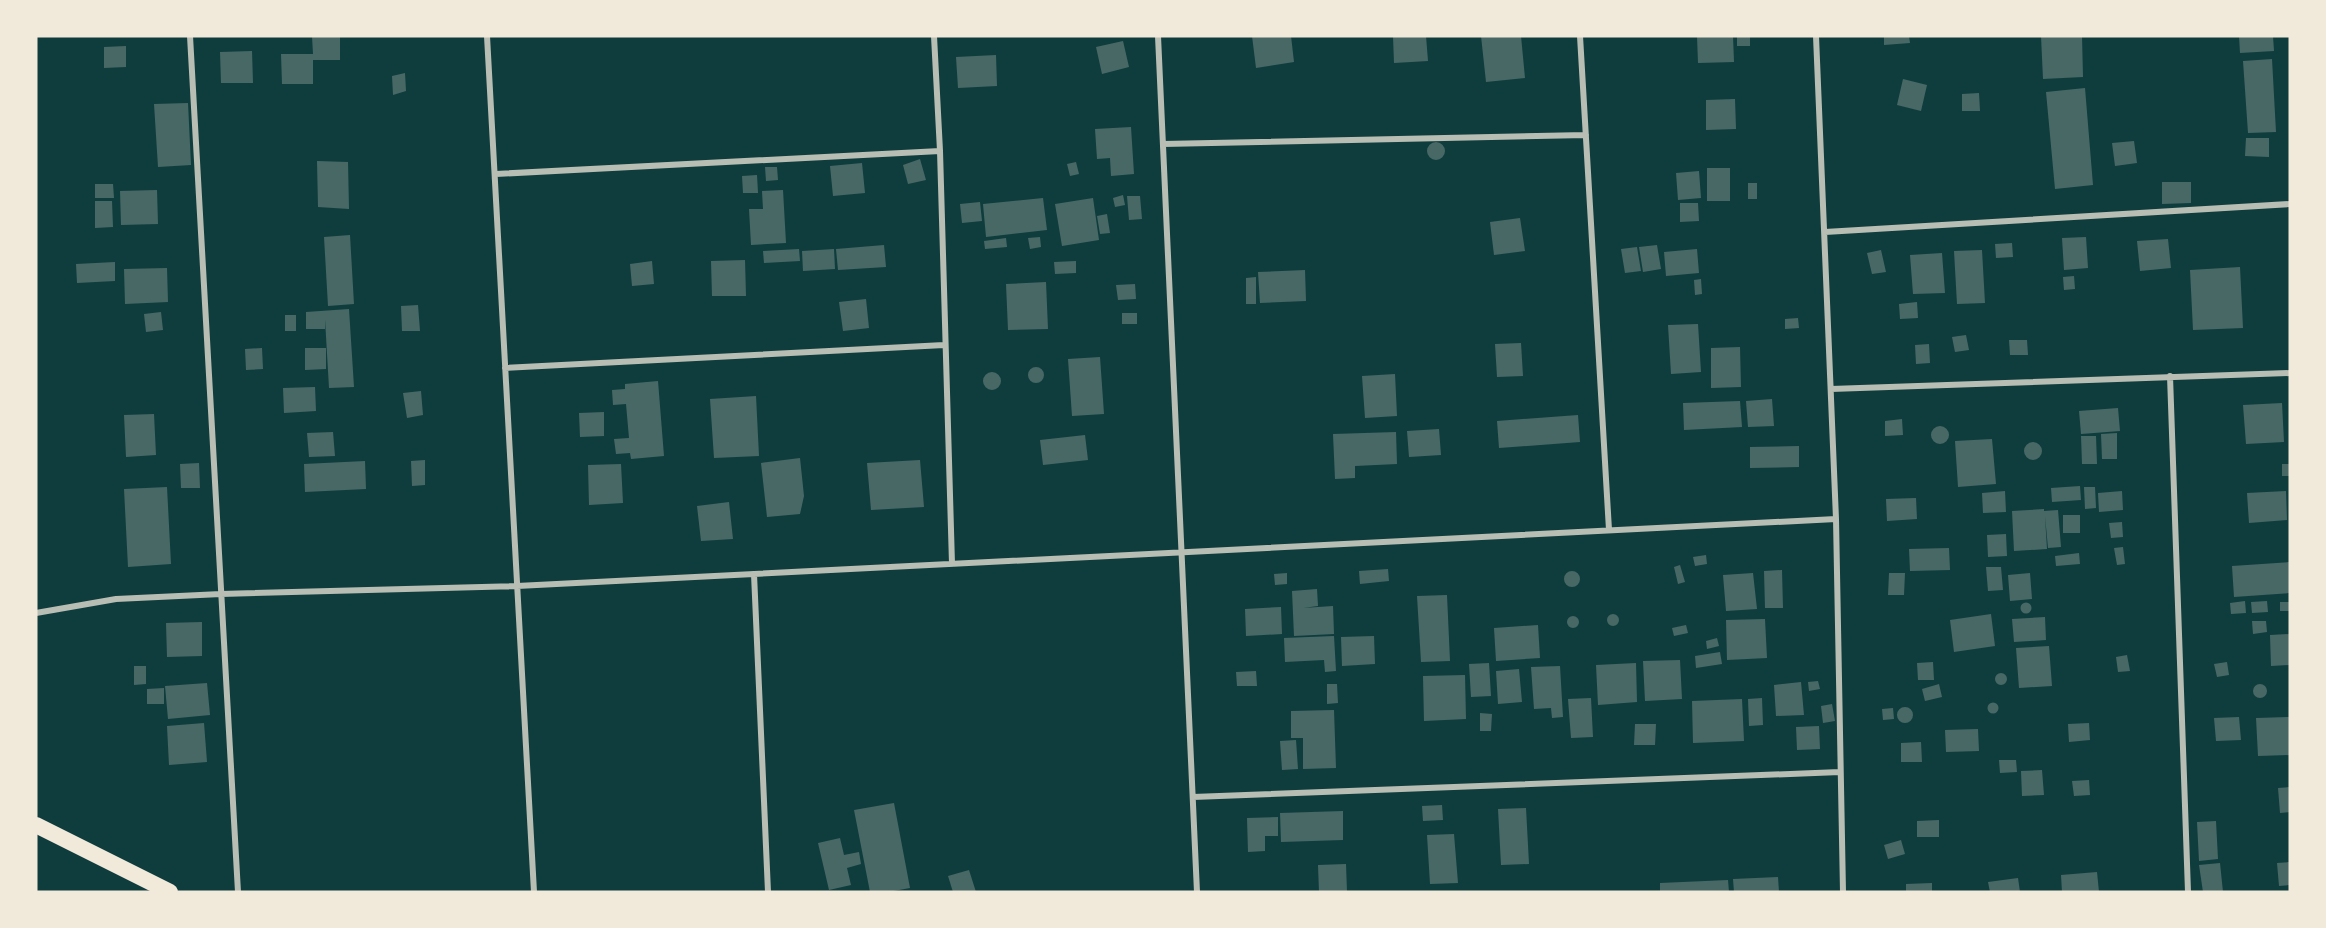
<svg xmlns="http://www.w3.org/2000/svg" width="2326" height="928" viewBox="0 0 2326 928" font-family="Poppins,sans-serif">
<rect width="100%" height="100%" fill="#0f3d3e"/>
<!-- building -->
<path fill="#486865" d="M312,36H340V60H313V84H282L281,54H313Z
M1252,36H1291L1294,62L1256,68Z
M1393,36H1426L1428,61L1394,63Z
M1481,36H1521L1525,78L1486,82Z
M1697,36H1733L1734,62L1698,63Z
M1737,36H1750V46H1737Z
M1884,36H1909L1910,43L1884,45Z
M2041,36H2082L2083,77L2043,79Z
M2239,36H2273L2274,51L2240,53Z
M1123,41L1129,67L1102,74L1096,47Z
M126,46V67L104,68V47Z
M252,51L253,83H221L220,52Z
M996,55L997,86L958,88L956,57Z
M2272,59L2276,132L2248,133L2243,61Z
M405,73L406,91L393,95L392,76Z
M1903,79L1927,85L1921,111L1897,105Z
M2085,88L2093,185L2055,189L2046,92Z
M1979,93L1980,111H1962V94Z
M1735,99L1736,129L1706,130V100Z
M188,103L191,165L158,167L154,104Z
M1131,127L1134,174L1111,176L1110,158L1097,159L1095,129Z
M2246,138H2269V157L2245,156Z
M2134,141L2137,163L2115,166L2112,143Z
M1427 151a9 9 0 1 1 18 0a9 9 0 1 1-18 0Z
M920,159L926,180L908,184L903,165Z
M317,161L348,162L349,209L318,207Z
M1076,162L1079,174L1070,176L1067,164Z
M862,163L865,193L833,196L830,166Z
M765,167H777L778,180L766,181Z
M1707,168H1730V201H1707Z
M1699,171L1701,198L1678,200L1676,173Z
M757,175L758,193H743L742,176Z
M2162,182H2191V203L2162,204Z
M1748,183H1757V199H1748Z
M95,184H113L114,198H95Z
M157,190L158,224L121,225L120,191Z
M783,190L786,243L751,245L749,209H763L762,191Z
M1123,195L1125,205L1115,207L1113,198Z
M1127,196H1140L1142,219L1129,220Z
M1043,198L1047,230L986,237L983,204Z
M1093,198L1099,240L1062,246L1055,204Z
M95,201H112L113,227L95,228Z
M980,202L982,221L962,223L960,204Z
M1680,203H1698L1699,221L1680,222Z
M1107,214L1110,233L1100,234L1097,216Z
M1520,218L1525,251L1494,255L1490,222Z
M350,235L354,304L328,306L324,237Z
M1040,237L1041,247L1030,249L1028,238Z
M2086,237L2088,268L2064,270L2062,238Z
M1006,238L1007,247L985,249L984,241Z
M2168,239L2171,268L2140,271L2137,241Z
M2012,243L2013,257L1996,258L1995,244Z
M884,245L886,267L838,270L836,249Z
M1657,245L1661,269L1643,272L1639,247Z
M1637,247L1641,271L1625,273L1621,249Z
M799,249L800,261L764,263L763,251Z
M834,249L835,269L803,271L802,251Z
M1697,249L1699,273L1666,276L1664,252Z
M1881,250L1886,272L1872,274L1867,253Z
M1982,250L1985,303L1957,304L1954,251Z
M1942,253L1945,293L1913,294L1910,255Z
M745,260L746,296H712L711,261Z
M652,261L654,284L632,286L630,264Z
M1076,261V273L1055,274L1054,262Z
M115,262V281L77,283L76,264Z
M2240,267L2243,328L2193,330L2190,270Z
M167,268L168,302L125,304L124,269Z
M1305,270L1306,301L1260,303L1258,272Z
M2074,276L2075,289L2064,290L2063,277Z
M1256,277V304H1246V278Z
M1701,279L1702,294L1695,295L1694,280Z
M1046,282L1048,329L1008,330L1006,284Z
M1135,284L1136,299L1118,300L1116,285Z
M866,299L869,328L843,331L839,302Z
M1917,302L1918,318L1900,319L1899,304Z
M418,305L420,331H402L401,306Z
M349,309L354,387L329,388L325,319V329H306V312Z
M161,312L163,330L146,332L144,314Z
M1122,313H1137V324H1122Z
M285,315H296V331H285Z
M1798,318L1799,328L1785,329V319Z
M1698,324L1701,372L1671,374L1668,325Z
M1966,335L1969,350L1955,352L1952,337Z
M2009,340H2027L2028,355H2010Z
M1521,343L1523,376L1497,377L1495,344Z
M1929,344L1930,363L1916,364L1915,345Z
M1740,347L1741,387L1711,388V348Z
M262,348L263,369L246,370L245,349Z
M305,348H326V369L305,370Z
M1100,357L1104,414L1072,416L1068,359Z
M1028 375a8 8 0 1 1 16 0a8 8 0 1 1-16 0Z
M983 381a9 9 0 1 1 18 0a9 9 0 1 1-18 0Z
M1395,374L1397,416L1365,418L1362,376Z
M658,381L664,456L631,459L630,453L616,454L614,439L629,438L626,404L613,405L612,390L625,389V384Z
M315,387L316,411L284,413L283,388Z
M421,391L423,415L407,418L403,393Z
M756,396L759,456L714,458L710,399Z
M1772,399L1774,426L1748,427L1746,401Z
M1740,401L1742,427L1684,430L1683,403Z
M2282,403L2284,442L2246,444L2243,405Z
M2118,408L2120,431L2081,434L2079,411Z
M604,412V436L580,437L579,413Z
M154,414L156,455L126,457L124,415Z
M1578,415L1580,442L1499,448L1497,421Z
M1902,419L1903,435L1885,436V421Z
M1931 435a9 9 0 1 1 18 0a9 9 0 1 1-18 0Z
M1439,429L1441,455L1409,457L1407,431Z
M333,432L335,456L309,457L307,433Z
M1396,432L1397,464L1355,466V478L1335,479L1333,434Z
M2117,433V459H2102L2101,434Z
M1085,435L1088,460L1043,465L1040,440Z
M2081,436H2096L2097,464H2082Z
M1992,439L1996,484L1958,487L1955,441Z
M2024 451a9 9 0 1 1 18 0a9 9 0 1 1-18 0Z
M1799,446V467L1750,468V447Z
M800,458L804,496L800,514L767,517L761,463Z
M425,460V485L412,486L411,461Z
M920,460L924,507L871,510L867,463Z
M365,461L366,489L305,492L304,464Z
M199,463L200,488H181L180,464Z
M621,464L623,503L589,505L588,465Z
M2282,464H2290V476H2282Z
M2080,486L2081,500L2052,502L2051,488Z
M167,487L171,564L128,567L124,489Z
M2084,487H2095L2096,508L2085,509Z
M2005,491L2006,512L1983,513L1982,493Z
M2122,491L2123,510L2099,512L2098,493Z
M2286,491L2287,520L2249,523L2247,493Z
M1916,498L1917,519L1887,521L1886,499Z
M729,502L733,539L701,541L697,506Z
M2044,509V511L2058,510L2061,547L2048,548L2045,516L2047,549L2014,551L2012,511Z
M2063,515H2080V533H2063Z
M2122,522L2123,537L2111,538L2109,523Z
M2006,534L2007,556L1988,557L1987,535Z
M2123,547L2125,564L2117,565L2114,548Z
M1949,548L1950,570L1910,571L1909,549Z
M2079,553L2080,564L2056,566L2055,556Z
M1706,555L1707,564L1695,566L1693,557Z
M2290,562V593L2234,597L2232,566Z
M1680,565L1685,582L1678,584L1674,567Z
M1986,567H2001L2003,590L1988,591Z
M1388,569L1389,581L1360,584L1359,571Z
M1782,570L1783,608H1765L1764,571Z
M1564 579a8 8 0 1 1 16 0a8 8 0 1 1-16 0Z
M1287,573V584L1275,585L1274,574Z
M1753,573L1757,609L1726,611L1723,575Z
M1889,573H1905L1904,595H1888Z
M2030,573L2032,599L2010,601L2008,575Z
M1317,589L1318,606L1303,608L1333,606L1334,634L1294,636L1292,591Z
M1447,595L1450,661L1421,662L1417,596Z
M2245,601L2246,613L2231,614L2230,603Z
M2267,601L2268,612L2252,613L2251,602Z
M2280,602H2290V611H2280Z
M2020.5 608a5.5 5.5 0 1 1 11 0a5.5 5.5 0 1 1-11 0Z
M1281,607L1282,634L1246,636L1245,609Z
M1607 620a6 6 0 1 1 12 0a6 6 0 1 1-12 0Z
M1991,614L1995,646L1954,652L1950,620Z
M1567 622a6 6 0 1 1 12 0a6 6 0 1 1-12 0Z
M2045,617L2046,640L2014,642L2012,619Z
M1765,619L1767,658L1727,660L1726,620Z
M2252,621H2266L2267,632L2253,634Z
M202,622V656L167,657L166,623Z
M1538,625L1540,658L1496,661L1494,628Z
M1686,625L1688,633L1674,636L1672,628Z
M2290,634V665L2271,666L2270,635Z
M1334,636L1336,671L1325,672L1324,660L1285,662L1284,638Z
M1374,636L1375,664L1342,666L1341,637Z
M1717,638L1719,646L1707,649L1706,641Z
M2049,646L2052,686L2019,688L2016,648Z
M1720,652L1722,664L1696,668L1695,656Z
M2127,655L2130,671L2118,672L2116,657Z
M1680,660L1682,699L1645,701L1643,661Z
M1933,662L1934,680H1918L1917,663Z
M2227,662L2229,675L2217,677L2214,664Z
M1489,663L1491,696L1471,697L1469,664Z
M1636,663L1637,702L1598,705L1596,665Z
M134,666H146V684L134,685Z
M1560,666L1563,717L1552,718L1551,708L1534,709L1531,667Z
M1519,669L1522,702L1498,704L1496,671Z
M1256,671L1257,686H1237L1236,672Z
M1995 679a6 6 0 1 1 12 0a6 6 0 1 1-12 0Z
M1465,675L1466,719L1424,721L1423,676Z
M1818,681L1820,689L1809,691L1808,682Z
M1801,682L1804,715L1776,716L1774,685Z
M207,683L210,715L168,719L165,686Z
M1327,684H1337L1338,703L1327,704Z
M1939,684L1942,697L1925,701L1922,689Z
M2253 691a7 7 0 1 1 14 0a7 7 0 1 1-14 0Z
M164,688V704H147V689Z
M1591,698L1593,737L1571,738L1568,699Z
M1762,698L1763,725L1749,726L1748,699Z
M1742,699L1744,741L1693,743L1692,701Z
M1987.5 708a5.5 5.5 0 1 1 11 0a5.5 5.5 0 1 1-11 0Z
M1832,704L1835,721L1823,723L1821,706Z
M1897 715a8 8 0 1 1 16 0a8 8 0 1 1-16 0Z
M1893,708L1894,719L1883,720L1882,709Z
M1334,710L1336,768L1303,769V738H1291V711Z
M1480,713L1492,714L1491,731H1480Z
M2239,717L2241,740L2216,741L2214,718Z
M2290,717V755L2258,756L2256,718Z
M204,723L207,762L169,765L167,726Z
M2089,723L2090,740L2069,742L2068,724Z
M1635,724H1656L1655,745H1634Z
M1819,726L1820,749L1797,750L1796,727Z
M1978,729L1979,751L1946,752L1945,730Z
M1296,740L1298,769L1282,770L1280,741Z
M1921,742L1922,762H1901V743Z
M1999,760H2016L2017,772L2000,773Z
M2042,770L2044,795L2022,796L2021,771Z
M2089,780L2090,795L2074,796L2072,781Z
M2290,787V812L2280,813L2278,788Z
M894,803L910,888L888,892H870L854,810Z
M1442,805L1443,820L1423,821L1422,806Z
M1526,808L1529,864L1501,865L1498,809Z
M1343,811V840L1281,842L1280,813Z
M1278,817V836H1265V851L1248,852L1247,818Z
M1939,820V837H1917V821Z
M2216,821L2218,859L2199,861L2197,822Z
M1454,834L1458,883L1430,884L1427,835Z
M840,838L844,855L859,852L861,864L847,868L851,885L829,890L818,843Z
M1901,840L1905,854L1888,859L1884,845Z
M2290,862V885L2279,886L2277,863Z
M2220,863L2223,892H2203L2199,865Z
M1346,864L1347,892H1319L1318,865Z
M969,870L976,892H953L948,876Z
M2097,872L2099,892H2062L2061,875Z
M1778,877L1779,892H1734L1733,879Z
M2018,878L2020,892H1990L1988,882Z
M1728,880L1729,892H1660V883Z
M1932,883V892H1906V884Z"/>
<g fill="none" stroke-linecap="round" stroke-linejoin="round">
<!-- minor -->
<path stroke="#b8beb3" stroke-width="6" d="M190,36L238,892
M487,36L534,892
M934,36L940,151L952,564
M1158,36L1197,892
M1580,36L1609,530
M1816,36L1836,519L1843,892
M1163,144L1586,135
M496,174L940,151
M1825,232L2290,204
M505,368L944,345
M2170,376L2188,892
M1831,389L2290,373
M754,574L768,892
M36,613L116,599L221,594L517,586L1836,519
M1193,797L1840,772"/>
<!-- trunk -->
<path stroke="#f1e9da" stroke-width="16" d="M36,825L170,892"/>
</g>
<!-- border -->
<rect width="2326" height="928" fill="none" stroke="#f1e9da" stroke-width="75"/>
</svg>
